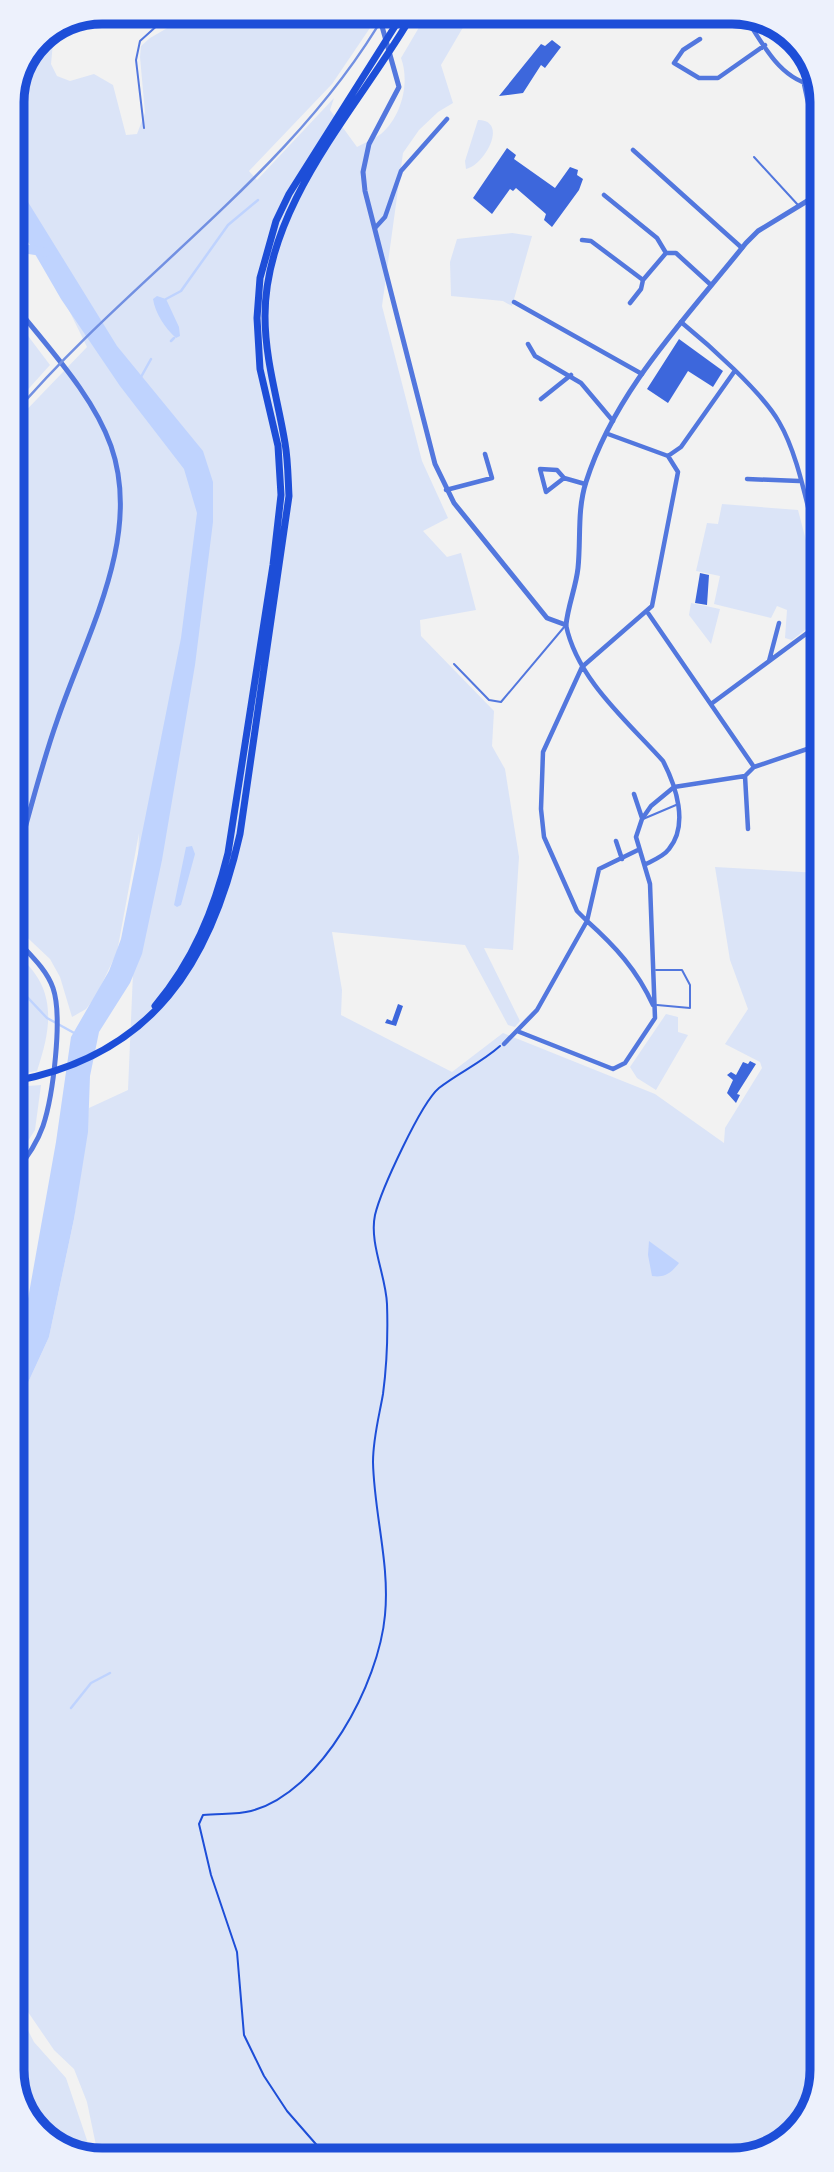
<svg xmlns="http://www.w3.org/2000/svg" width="834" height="2172" viewBox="0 0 834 2172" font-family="'Varela Round',sans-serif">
<rect width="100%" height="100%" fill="#f2f2f2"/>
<!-- green -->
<path fill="#dbe4f7" d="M266,12H372L374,22L332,84L249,171L257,180L334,98L330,110L357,147C364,143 374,139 381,134C402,116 410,82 401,58L428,12H472L441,65L453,103L438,112L419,130L403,153L382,306L422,461L448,518L423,531L447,557L461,553L476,610L420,620L421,636L494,711L492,746L505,769L519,857L513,950L484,948L520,1021L515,1027L508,1025L465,945L332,932L342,990L341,1015L452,1072L503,1033L655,1094L724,1143L725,1128L762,1068L760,1062L725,1044L748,1009L730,960L715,867L819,873L822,2069L803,2124L760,2155L99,2160L87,2102L74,2069L54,2050L28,2012L17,1950L15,1411L49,1337L74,1219L89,1108L128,1090L139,833L117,952L96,996L86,1009L72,1017L60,977L50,959L14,925V899L19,893L14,891L13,424L87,347L13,196L12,97L39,39L54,32L51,64L57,76L70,81L94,74L113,85L126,135L137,134L145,113L140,57L141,46L150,38L183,19L233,21Z
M478,120C509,120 485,165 466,169L465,161Z
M512,233L532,236L512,306L503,301L451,296L450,262L457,239Z
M13,316L50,365L13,406Z
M722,504L798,510L818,586V610L814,614L818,620L792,640L785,638L787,610L777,606L771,618L714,604L720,576L696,571L707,523L718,524Z
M691,603L720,609L711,644L689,615Z
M14,952C57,986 53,1023 37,1071L15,1075Z
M666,1014L678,1017V1032L688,1035L656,1090L637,1078L630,1067Z
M41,1085L35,1130L15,1161V1087Z
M17,2009L34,2042L66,2078L93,2158L47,2141L17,2098Z"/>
<!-- water -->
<path fill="#bfd3fe" d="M13,186L28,202L117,346L203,451L213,482V522L195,665L162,860L142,954L130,983L99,1032L90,1076L88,1132L74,1219L49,1337L15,1411V1345L26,1310L56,1142L71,1037L109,971L121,939L181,638L197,513L184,469L120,386L61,299L13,216Z
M157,296L166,299L179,327L180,336L176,338C165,328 155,313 153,299Z
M192,846L195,854L181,905L177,907L174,905L186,847Z
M649,1241L679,1263C671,1273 665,1278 652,1276L648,1255Z"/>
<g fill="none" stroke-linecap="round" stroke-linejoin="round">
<!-- stream -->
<path stroke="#bfd3fe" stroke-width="2.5" d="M166,299L181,291L228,225L258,200
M171,341L174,338
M141,377L151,359
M14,983L47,1018L76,1034
M71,1708L91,1683L110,1673"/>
<!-- canal -->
<path stroke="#bfd3fe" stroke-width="9" d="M13,247L45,252"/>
</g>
<!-- building -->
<path fill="#3d67dc" d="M552,40L561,47L545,68L541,65L523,93L499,96L541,44L545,46Z
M507,148L516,155L514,159L555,188L570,167L578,170L577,175L583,179L579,190L552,227L544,220L546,214L516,188L513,191L510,189L492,214L473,198Z
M679,339L723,371L713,387L688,371L668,403L647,389Z
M700,573L709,575L707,605L695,603Z
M398,1004L403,1006L396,1026L385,1023L387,1019L392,1021Z
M750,1061L756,1064L737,1094L740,1095L736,1103L727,1093L733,1080L727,1075L731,1072L736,1075L743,1062L748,1064Z"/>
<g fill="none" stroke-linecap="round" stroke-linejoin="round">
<!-- path -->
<path stroke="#1d4ed8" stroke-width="2" d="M328,2158L287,2111L264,2076L244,2035L237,1952L211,1875L199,1824L203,1815C218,1813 236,1815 251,1811C322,1792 379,1683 385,1615C390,1564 374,1513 373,1462C373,1438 379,1417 383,1394C387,1364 388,1334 387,1304C386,1276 369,1243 375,1215C381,1190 421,1103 439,1088C458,1073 481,1063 500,1046"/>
<!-- service -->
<path stroke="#5277de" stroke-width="2" d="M144,128L136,60L140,41L160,23L182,14L251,12
M754,157L798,205
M454,664L489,700L501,702L565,626
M643,819L676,805
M656,970H682L690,985V1008L657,1005"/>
<!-- minor -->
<path stroke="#5277de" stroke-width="4.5" d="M553,12L555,25
M633,12H649
M744,15C763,44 780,81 817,86
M700,39L683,50L674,63L699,78H718L765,45
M804,84L810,112L817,123
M633,150L742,248
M604,195L657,238L666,253H676L711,285
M375,228L385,217L401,171L447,119
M582,240L591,241L643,280L666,253
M514,302L642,374
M630,303L641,289L643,280
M681,322C708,344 762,392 779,422C799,456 807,508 818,546
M528,344L535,356L581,383L613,421
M541,399L571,375
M668,456L681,447L734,372
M564,478L557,470L540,469L546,492L564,478L585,484
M747,479L799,481
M446,490L492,478L485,454
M648,613L754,767
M566,625C577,679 627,721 663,761C676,786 689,825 669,849C664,856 654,860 646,864
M769,661L779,623
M711,704L818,625
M745,776L748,829
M674,787L745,776L754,767L819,745
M634,794L642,818
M809,835L815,834L819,804
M616,841L622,859
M638,850L599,869L587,921C615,946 637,970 653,1005
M517,1031L613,1069L625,1063L655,1018L650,884L636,837L642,819L651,806L674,787
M504,1044L537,1010L587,921L577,911L544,837L541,809L543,752L582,667L652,606L678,472L668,456L608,434"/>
<!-- tertiary -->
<path stroke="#5277de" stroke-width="5" d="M378,12L399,87L369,144L363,172L365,191L435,464L454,503L547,618L566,625C568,605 576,587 578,568C581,539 577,510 586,482C615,390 687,317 746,243L758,231L817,195
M13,303C47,347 92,393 111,446C143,537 86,635 57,721C40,769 28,819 14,868
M14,937C28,953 46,968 53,988C63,1017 53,1096 43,1126C37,1143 27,1158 15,1172"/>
<!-- trunk -->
<path stroke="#1d4ed8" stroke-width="7" d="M155,1006C193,961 214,910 228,853L273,565L281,495L278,446L260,369L257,318L260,278L276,221L289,194L404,12
M15,1081C153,1055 211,963 240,834L289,496C288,478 288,460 285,443C278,400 265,360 265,316C265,203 360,106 414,12"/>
<!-- rail -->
<path stroke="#7290e2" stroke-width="2.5" d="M13,415C130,277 295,171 386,12"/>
</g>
<!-- crop -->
<path d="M0 0H834V2172H0ZM102 24H732A78 78 0 0 1 810 102V2070A78 78 0 0 1 732 2148H102A78 78 0 0 1 24 2070V102A78 78 0 0 1 102 24Z" fill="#edf1fc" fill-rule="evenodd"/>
<path fill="none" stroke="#1d4ed8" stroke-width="9" d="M102 24H732A78 78 0 0 1 810 102V2070A78 78 0 0 1 732 2148H102A78 78 0 0 1 24 2070V102A78 78 0 0 1 102 24Z"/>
</svg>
